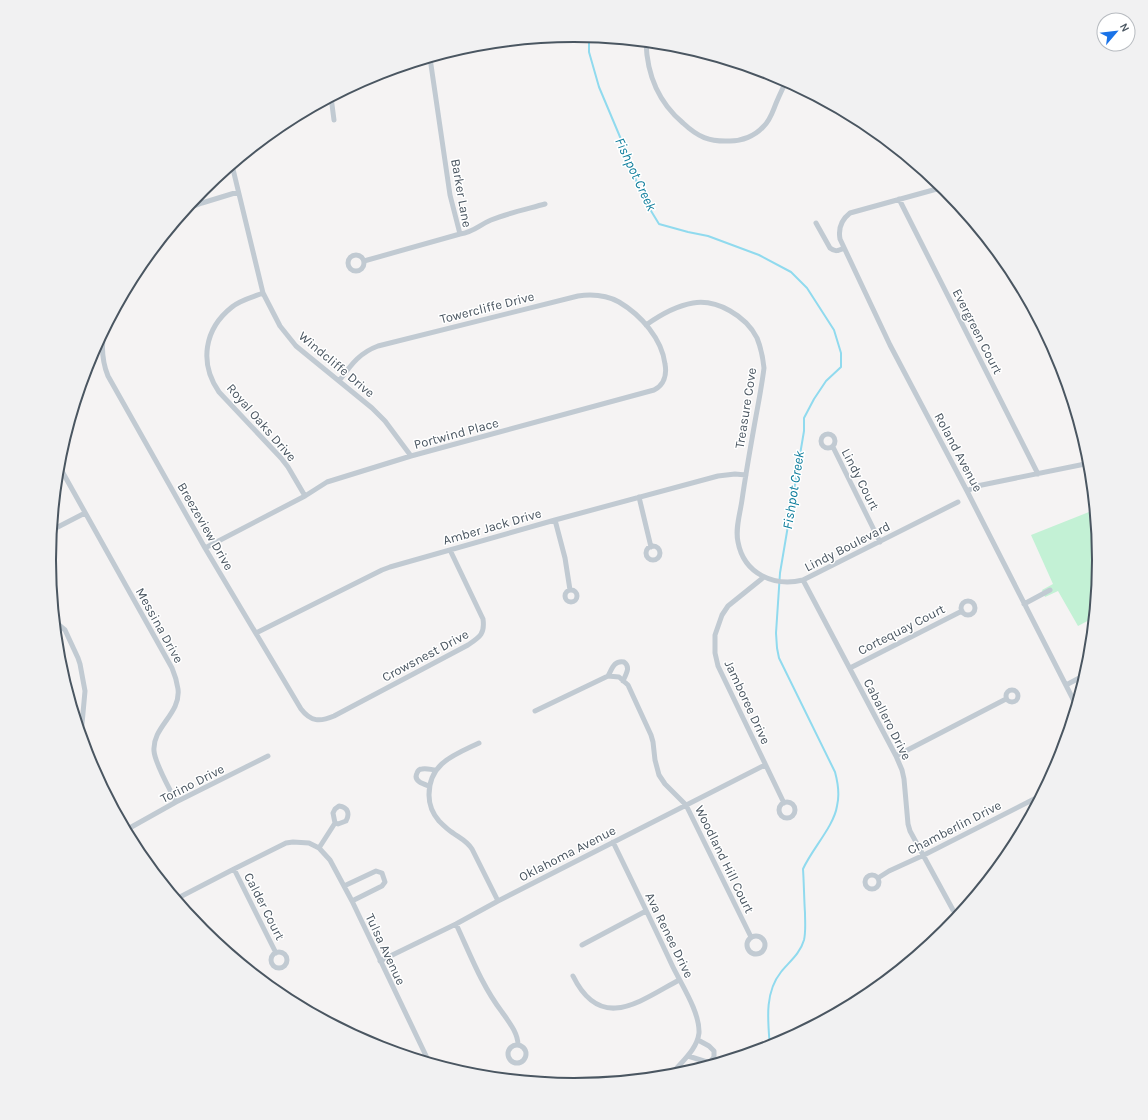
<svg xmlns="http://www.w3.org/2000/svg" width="1148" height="1120" viewBox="0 0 1148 1120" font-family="Karla,sans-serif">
<rect width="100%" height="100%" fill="#f5f3f3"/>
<!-- green -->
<path fill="#c3f1d5" d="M1094,510L1099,560L1093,618L1078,626L1058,591L1045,597L1042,590L1053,584L1031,535Z"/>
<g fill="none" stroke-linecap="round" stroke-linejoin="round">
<!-- stream -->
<path stroke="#90daee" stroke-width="2" d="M589,36V52L599,87L623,144L636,180L645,201L659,224L688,232L708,236L759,255L791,272L807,288L834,330L841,353V367L826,381L814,399L804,418V431L780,573L776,633L777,648L779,658L835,772C838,783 840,794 837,806C834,826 812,849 803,869C804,884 804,898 805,913C805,922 806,931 804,940C800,954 789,962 781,972C764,993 768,1022 770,1047"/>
<!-- street -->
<path stroke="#c1cad2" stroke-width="5" d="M646,42C647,75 658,102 683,123C698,137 709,142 730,141C742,141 755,136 763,127C771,120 773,110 777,101C780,94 783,88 786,81
M785,82L796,86
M331,97L334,120
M232,165L263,293L280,326L296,346L372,408L385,421L411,456
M944,187L850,213C841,220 838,228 840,239L890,345L967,491L1076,705
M899,199L1038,474
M186,209L202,203L238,192
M816,223L830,248C835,252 838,251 844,248
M460,234C474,232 479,225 491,220C508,213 527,209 545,204
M348 263a8 8 0 1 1 16 0a8 8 0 1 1-16 0Z
M364,261L460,234L450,195L430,58
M263,293C253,297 240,300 232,307C204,329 199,363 219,392L281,458L288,467L305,496
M118,305L148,255
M646,325C660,315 675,306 693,303C717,299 746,316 757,338C761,348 763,358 764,368C762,384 759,400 756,416C751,444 746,472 742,500C740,514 735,529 738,542C744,574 774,587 803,580L958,502
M104,331C101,347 102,361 108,376L205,548L301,709C311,722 320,722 334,716L468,645C480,637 485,634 483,619L450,550
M821 441a7 7 0 1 1 14 0a7 7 0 1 1-14 0Z
M833,447L880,542
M58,464L172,668C175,675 177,682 178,689C181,714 152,727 154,751C155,764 170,789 176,802
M967,491L977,486L1090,463
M639,497L651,547
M555,520L565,558L570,590
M52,530L85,513
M646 553a7 7 0 1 1 14 0a7 7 0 1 1-14 0Z
M205,548L305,496L327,482L411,456L654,390C664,385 667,375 665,364C662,339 641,315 619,302C606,295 592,294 578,296L378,346C359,353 351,365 339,381
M764,577L728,606L722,615L715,635V653L718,666L784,803
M803,580L896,756L902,770L904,779L908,824L910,831L953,910L958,916
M565 596a6 6 0 1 1 12 0a6 6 0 1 1-12 0Z
M961 608a7 7 0 1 1 14 0a7 7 0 1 1-14 0Z
M1024,604L1050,590
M55,624L59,625L65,630L78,658L80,664L85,691L81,735
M256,633L382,570L390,567L555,520L718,476L735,474L746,475
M850,668L962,611
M608,676C612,669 614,660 624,662C631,667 626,674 623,681
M1066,685L1085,675
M1006 696a6 6 0 1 1 12 0a6 6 0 1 1-12 0Z
M535,711L608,676L619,677L628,685L651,735L653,742L655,760L659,775L665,784L686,805L751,937
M479,743C454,755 429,763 429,795C429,804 433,814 439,821C443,825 448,830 453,833C460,838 467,841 472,849L498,901
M896,756L1006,699
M429,786C423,784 413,781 417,773C418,770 420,769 422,769C427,768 432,770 436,770
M779 810a8 8 0 1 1 16 0a8 8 0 1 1-16 0Z
M339,806C348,807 350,814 346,821L338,824L335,823L333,813L335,809Z
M126,830L176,802L268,756
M613,842C633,883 653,924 672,965C681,984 700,1012 699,1033C697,1050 681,1062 671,1075
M319,848L335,823
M234,869L276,953
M865 882a7 7 0 1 1 14 0a7 7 0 1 1-14 0Z
M878,878L889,871L924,855L1040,796
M344,886L376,871L382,873L385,882L382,886L352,901
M176,899L234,869L286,843L293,842L309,843L319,848L330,860L352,901L429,1062
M456,924C470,954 482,986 502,1012C509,1022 518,1033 518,1045
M747 945a9 9 0 1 1 18 0a9 9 0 1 1-18 0Z
M582,945L646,911
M271 960a8 8 0 1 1 16 0a8 8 0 1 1-16 0Z
M380,961L456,924L498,901L765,765
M573,976C601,1033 640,1001 679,980
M870,990L877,987
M508 1054a9 9 0 1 1 18 0a9 9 0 1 1-18 0Z
M688,1056L707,1062H710L714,1057V1051L709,1046L698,1040"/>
</g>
<g text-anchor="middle" stroke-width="3" stroke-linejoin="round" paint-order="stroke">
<!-- street labels -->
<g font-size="13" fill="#4a5661" stroke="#fff">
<text transform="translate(462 193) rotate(80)" y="5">Barker Lane</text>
<text transform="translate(487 307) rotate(-14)" y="5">Towercliffe Drive</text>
<text transform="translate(978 331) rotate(63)" y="5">Evergreen Court</text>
<text transform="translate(337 364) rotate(40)" y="5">Windcliffe Drive</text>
<text transform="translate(745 408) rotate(-81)" y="5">Treasure Cove</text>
<text transform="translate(262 422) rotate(49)" y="5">Royal Oaks Drive</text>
<text transform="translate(456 433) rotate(-15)" y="5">Portwind Place</text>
<text transform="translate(959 452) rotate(62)" y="5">Roland Avenue</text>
<text transform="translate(861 479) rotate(63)" y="5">Lindy Court</text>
<text transform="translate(206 526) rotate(60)" y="5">Breezeview Drive</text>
<text transform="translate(492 526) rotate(-16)" y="5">Amber Jack Drive</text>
<text transform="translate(847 546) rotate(-27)" y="5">Lindy Boulevard</text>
<text transform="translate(160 625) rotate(61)" y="5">Messina Drive</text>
<text transform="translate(901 629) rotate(-27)" y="5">Cortequay Court</text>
<text transform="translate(425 655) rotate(-28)" y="5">Crowsnest Drive</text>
<text transform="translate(748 702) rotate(65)" y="5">Jamboree Drive</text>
<text transform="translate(888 719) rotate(63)" y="5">Caballero Drive</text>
<text transform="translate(192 783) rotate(-27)" y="5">Torino Drive</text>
<text transform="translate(954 827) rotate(-27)" y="5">Chamberlin Drive</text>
<text transform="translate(567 853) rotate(-27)" y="5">Oklahoma Avenue</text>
<text transform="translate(725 859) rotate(64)" y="5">Woodland Hill Court</text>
<text transform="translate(265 906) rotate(63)" y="5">Calder Court</text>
<text transform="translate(670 935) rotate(64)" y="5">Ava Renee Drive</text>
<text transform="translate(386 949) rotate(65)" y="5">Tulsa Avenue</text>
</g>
<!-- water labels -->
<g font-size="14" font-style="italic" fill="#0c7c9b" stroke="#fff">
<text transform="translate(636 174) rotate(65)" y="5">Fishpot Creek</text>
<text transform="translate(793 490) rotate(-81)" y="5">Fishpot Creek</text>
</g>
</g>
<!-- crop -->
<path d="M0 0H1148V1120H0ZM56 560a518 518 0 1 1 1036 0a518 518 0 1 1-1036 0Z" fill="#f1f1f2" fill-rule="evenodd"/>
<path fill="none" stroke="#4a5661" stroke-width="2" d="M56 560a518 518 0 1 1 1036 0a518 518 0 1 1-1036 0Z"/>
<!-- north arrow -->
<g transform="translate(1116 32) rotate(62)"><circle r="19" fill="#ffffff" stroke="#b7bbc0"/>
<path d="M0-3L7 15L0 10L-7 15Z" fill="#1a73e8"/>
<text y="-6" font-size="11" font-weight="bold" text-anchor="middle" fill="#4a5661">N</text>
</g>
</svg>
